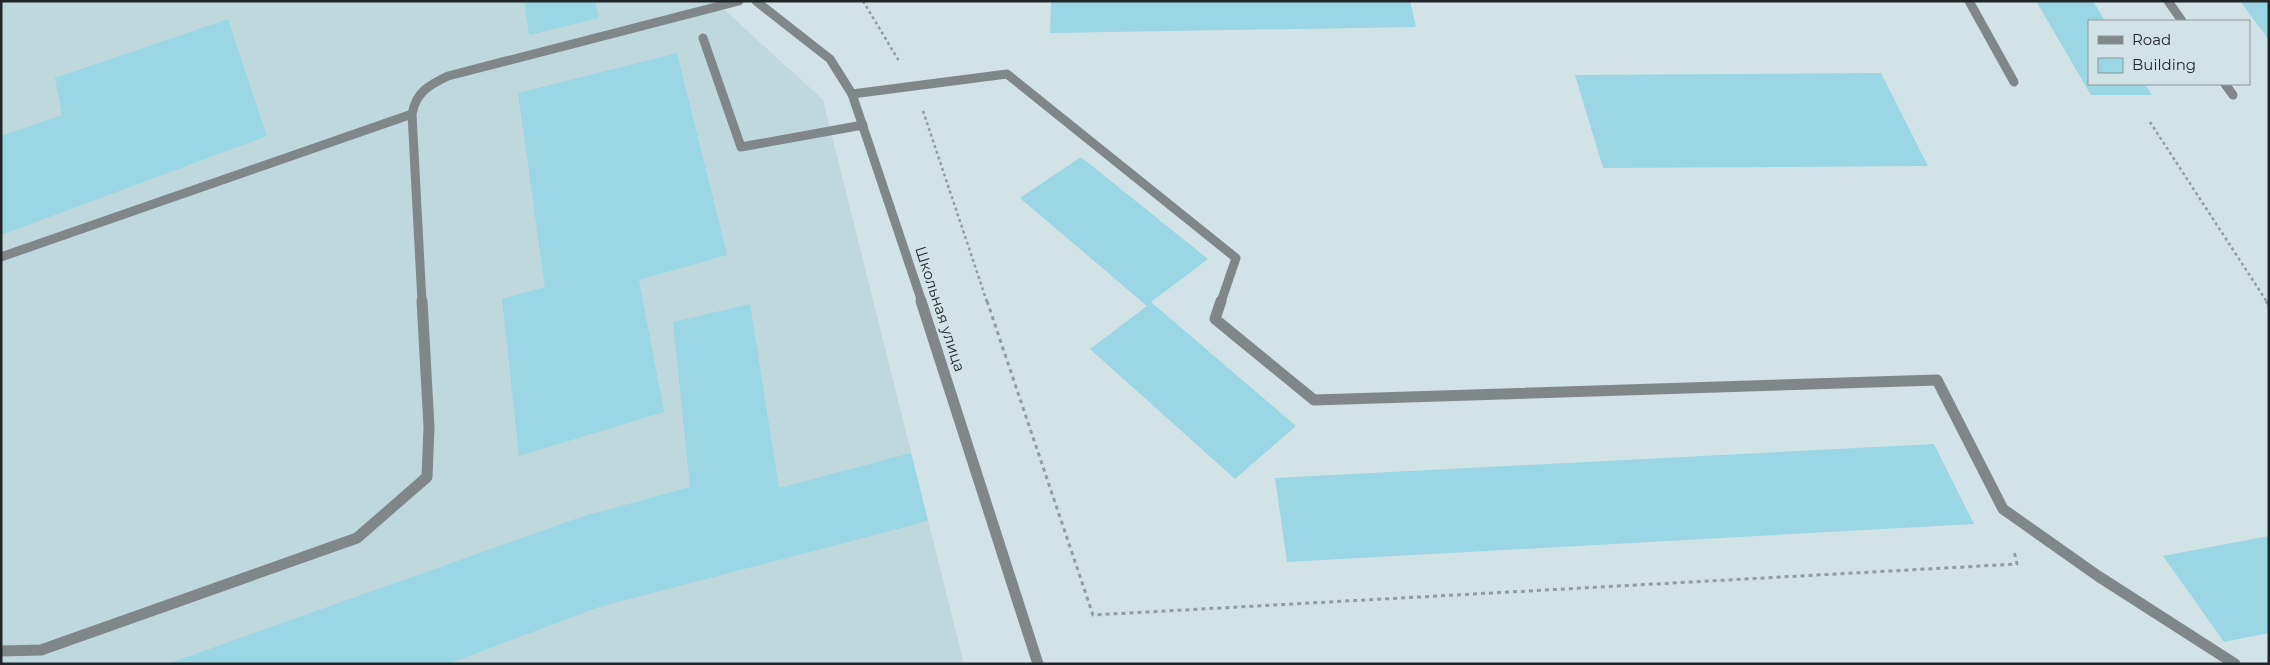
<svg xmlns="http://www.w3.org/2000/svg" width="2270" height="665" viewBox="0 0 2270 665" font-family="Montserrat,sans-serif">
<rect width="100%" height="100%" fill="#d2e3e7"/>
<!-- built -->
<path fill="#bfd8de" d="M1,1H715L823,100L964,664H1Z"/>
<!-- building -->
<path fill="#9ad6e4" d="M524,1H595L599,18L529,35Z
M1051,1H1410L1416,27L1050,33Z
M2036,1H2093L2105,21H2089V84H2145L2152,95H2091Z
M2240,1H2269V40Z
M228,19L267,136L1,235V136L62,115L55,78Z
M677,53L727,255L639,280L664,412L519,456L502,299L545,287L518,93Z
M1881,73L1928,166L1603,168L1575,75Z
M1081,157L1208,259L1151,302L1296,426L1235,479L1090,349L1147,306L1020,198Z
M750,304L779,488L911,453L928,521L599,607L448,664H167L581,517L690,487L673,322Z
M1934,444L1974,524L1287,562L1275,478Z
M2269,536V633L2224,642L2163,556Z"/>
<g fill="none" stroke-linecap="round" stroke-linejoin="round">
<!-- path-far1 -->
<path stroke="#909da1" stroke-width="2.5" stroke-dasharray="3 3" stroke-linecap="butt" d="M863,1L899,61
M923,111L987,302
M2150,122L2267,302"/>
<!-- path -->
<path stroke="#909da1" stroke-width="3" stroke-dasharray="4 4" stroke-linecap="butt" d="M987,301L1093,615L2017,564L2014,551
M2266,301L2269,305"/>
<!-- lane-far1 -->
<path stroke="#808789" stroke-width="9" d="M1969,1L2014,82
M2168,1L2182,21
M703,38L741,147L863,125
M2225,84L2233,95
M852,94L1007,74L1236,258L1221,302
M1,257L412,114
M422,302L412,114C416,92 429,85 448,76L739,1"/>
<!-- lane -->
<path stroke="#808789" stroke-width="11" d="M1221,301L1215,319L1314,400L1937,380L2003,509L2098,576L2235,664
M1,651L41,650L357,538L427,477L429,427L422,301"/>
<!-- street-far1 -->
<path stroke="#808789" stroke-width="9" d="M756,1L830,59L852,94L922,302"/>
<!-- street -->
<path stroke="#808789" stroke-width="11" d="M921,301L1038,664"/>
</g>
<g text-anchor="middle" stroke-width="4" stroke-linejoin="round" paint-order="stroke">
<!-- street labels -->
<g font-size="15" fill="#202628" stroke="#d2e3e7">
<text transform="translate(940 309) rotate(72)" y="5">Школьная улица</text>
</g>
</g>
<!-- border -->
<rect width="2270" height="665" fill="none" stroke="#202628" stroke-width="5"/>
<!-- legend -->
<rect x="2088" y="20" width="162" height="65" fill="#d2e3e7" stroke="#8b979b"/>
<rect x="2098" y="36" width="25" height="8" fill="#808789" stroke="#8b979b"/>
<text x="2132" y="45" font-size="15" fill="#202628">Road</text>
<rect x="2098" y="58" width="25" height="15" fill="#9ad6e4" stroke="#8b979b"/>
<text x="2132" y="70" font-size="15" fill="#202628">Building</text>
</svg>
